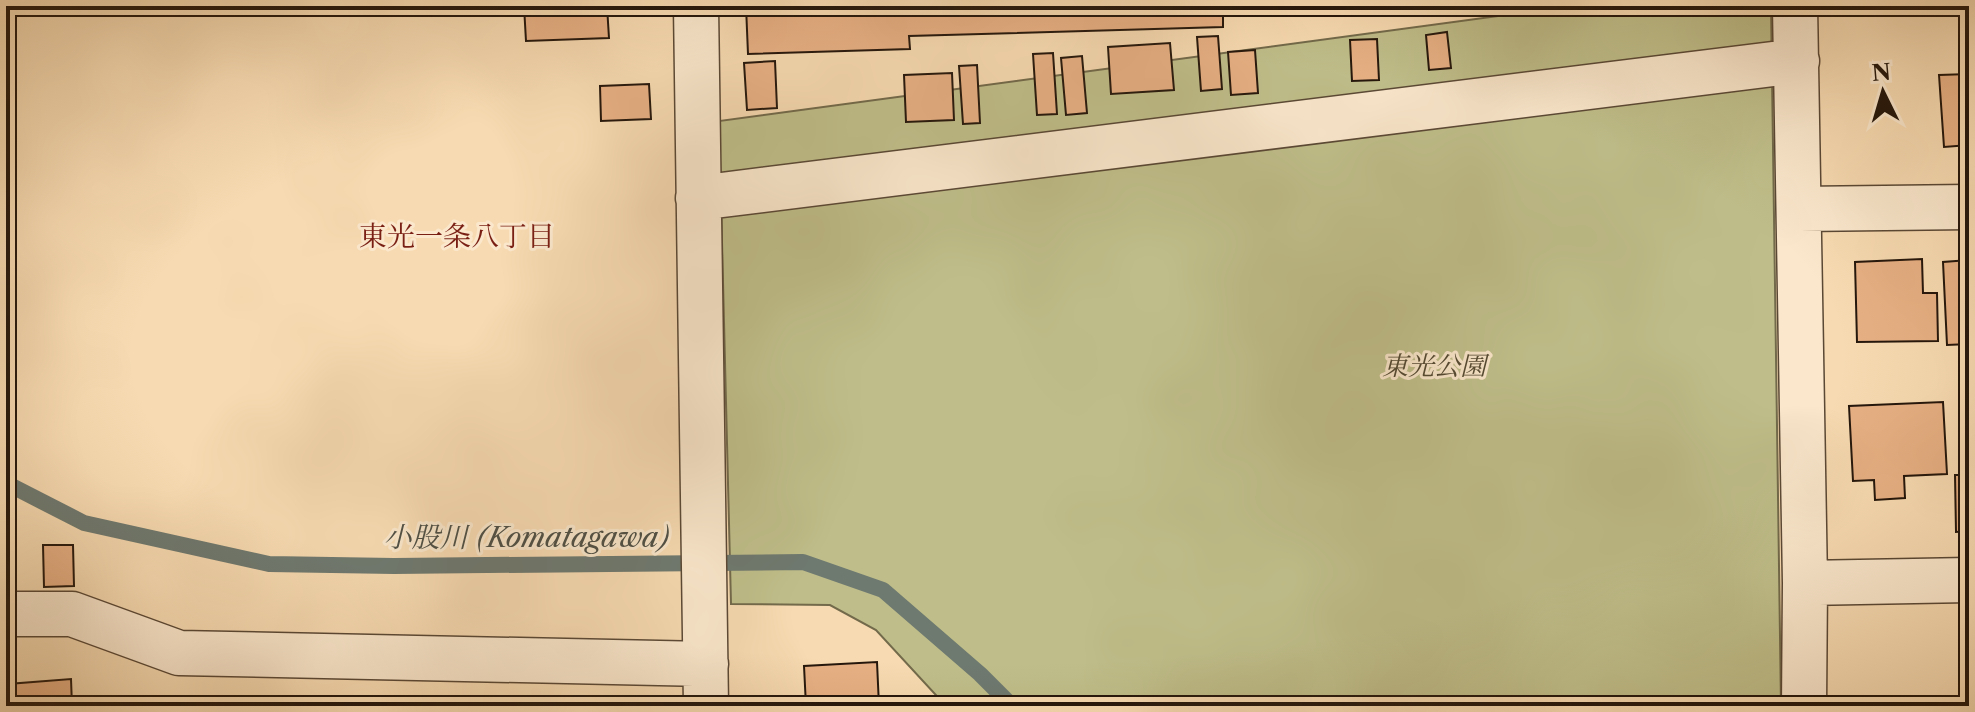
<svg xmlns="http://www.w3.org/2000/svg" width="1975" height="712" viewBox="0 0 1975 712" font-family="'Libre Caslon Text','Noto Serif JP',serif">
<rect width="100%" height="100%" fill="#f7dab1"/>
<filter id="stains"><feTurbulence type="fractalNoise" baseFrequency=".0025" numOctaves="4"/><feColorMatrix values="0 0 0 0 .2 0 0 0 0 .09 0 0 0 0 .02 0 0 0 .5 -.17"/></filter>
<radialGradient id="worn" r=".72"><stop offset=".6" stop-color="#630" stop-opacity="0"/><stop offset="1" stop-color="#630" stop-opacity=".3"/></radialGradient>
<!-- green -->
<path fill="#bfbe8a" stroke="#726a4b" stroke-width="2" d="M1572,6H1771L1781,706H946L876,630L830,605L731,604L719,121Z"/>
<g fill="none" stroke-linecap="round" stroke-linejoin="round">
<!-- stream -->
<path stroke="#6e7970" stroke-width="16" d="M6,483L84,523L269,564L394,566L803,562L883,590L980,674L1012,706"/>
</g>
<!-- building -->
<path fill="#e7b084" stroke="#25170c" stroke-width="2" d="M524,6H607L609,38L526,41Z
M746,6H1223V27L909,36L910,49L748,54Z
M1447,32L1451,68L1429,70L1426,35Z
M1218,36L1222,89L1201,91L1197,37Z
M1377,39L1379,80L1352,81L1350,40Z
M1170,43L1174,90L1111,94L1108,47Z
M1255,50L1258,93L1231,95L1228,52Z
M1053,53L1057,114L1037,115L1033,54Z
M1082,56L1087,113L1066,115L1061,58Z
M775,61L777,108L747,110L744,63Z
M977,65L980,123L963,124L959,66Z
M952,73L954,120L906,122L904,75Z
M1969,74V145L1944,147L1939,75Z
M649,84L651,119L601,121L600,86Z
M1922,259L1923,293H1937L1938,341L1857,342L1855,262Z
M1969,260V344L1947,345L1943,262Z
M1943,402L1947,474L1904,476L1905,498L1875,500L1874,480L1853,481L1849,406Z
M1955,475H1969V531L1956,532Z
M43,545H73L74,586L44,587Z
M877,662L879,706H806L804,666Z
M71,679L72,706H9L8,684Z
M498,696V706H465V697Z
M142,701L143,706H118V702Z"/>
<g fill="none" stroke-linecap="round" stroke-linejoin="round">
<defs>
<path id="minor" d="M696,6L706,706
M1795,6L1805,583L1804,706
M698,198L1797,61
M1800,209L1969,207
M1805,583L1969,580
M6,614H72L179,653L706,664"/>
</defs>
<!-- minor casing -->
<use href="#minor" stroke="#5a4835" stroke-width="47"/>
<!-- minor -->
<use href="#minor" stroke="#fae7cc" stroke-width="44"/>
</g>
<g text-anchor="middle" stroke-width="6" stroke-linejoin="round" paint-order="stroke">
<!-- park labels -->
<g font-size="26" font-style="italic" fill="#534932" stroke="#fae7cc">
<text x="1434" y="375">東光公園</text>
</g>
<!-- neighbourhood labels -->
<g font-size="28" fill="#7a1f14" stroke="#fae7cc">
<text x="457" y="246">東光一条八丁目</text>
</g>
<!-- water labels -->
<g font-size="28" font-style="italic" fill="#4f5046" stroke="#fae7cc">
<text x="527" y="547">小股川 (Komatagawa)</text>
</g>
</g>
<!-- margin -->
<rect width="1975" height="712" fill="none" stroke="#f7dab1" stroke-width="32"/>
<rect x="8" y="8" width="1959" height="696" fill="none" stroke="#25170c" stroke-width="4"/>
<rect x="16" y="16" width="1943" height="680" fill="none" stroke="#25170c" stroke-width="2"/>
<!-- north arrow -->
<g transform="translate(1883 92) rotate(355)" stroke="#fae7cc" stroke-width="6" paint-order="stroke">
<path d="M0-6L14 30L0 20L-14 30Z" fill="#25170c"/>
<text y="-12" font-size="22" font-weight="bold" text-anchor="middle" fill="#25170c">N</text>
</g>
<rect width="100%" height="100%" filter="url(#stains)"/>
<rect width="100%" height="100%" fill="url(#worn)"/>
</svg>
